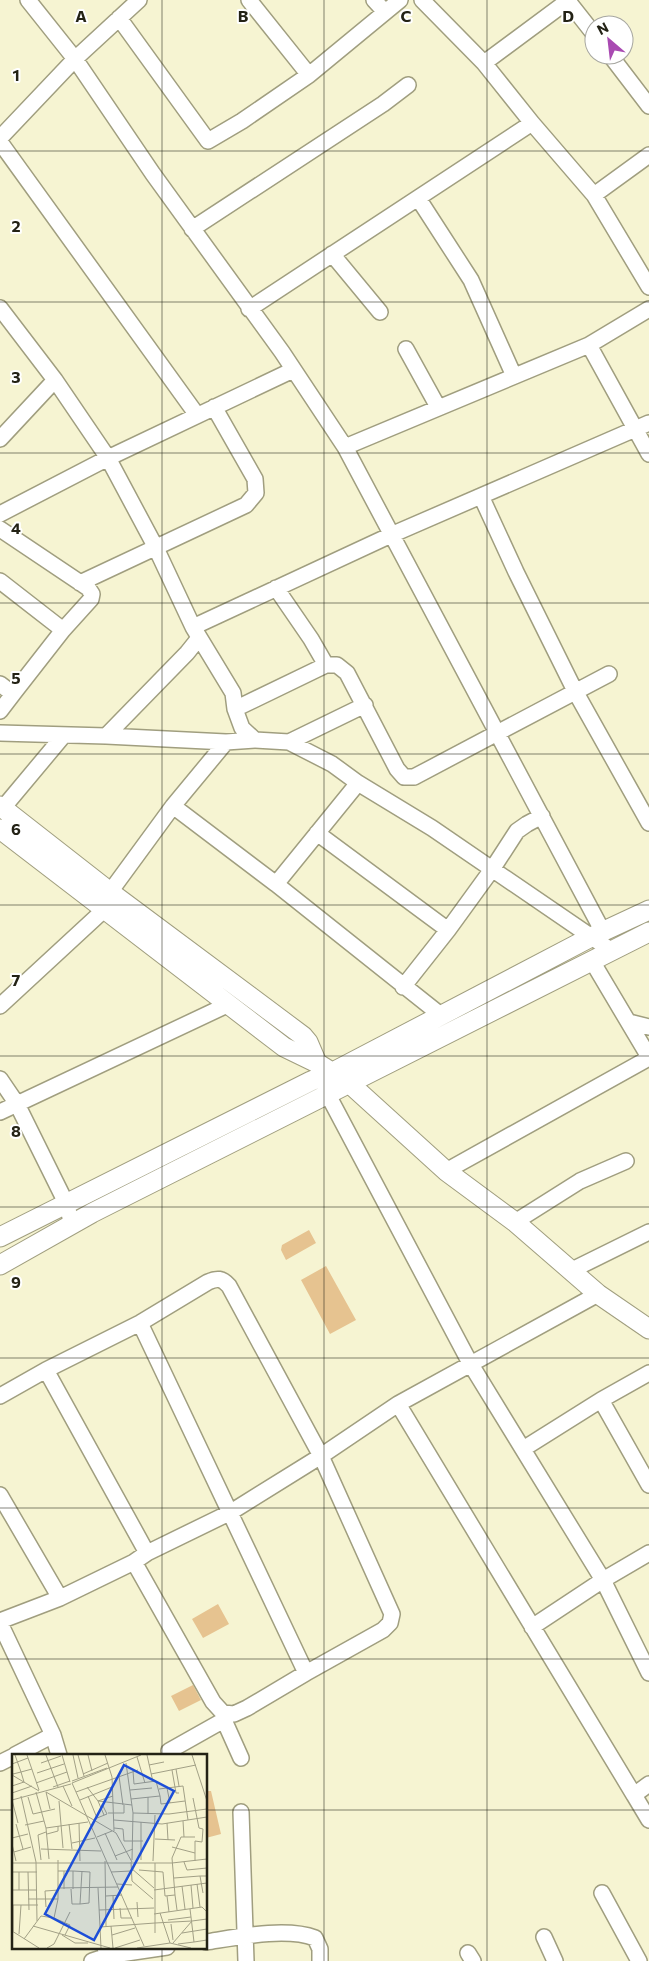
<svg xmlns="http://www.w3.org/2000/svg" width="649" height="1961" viewBox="0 0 649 1961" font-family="Commissioner,sans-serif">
<rect width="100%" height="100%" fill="#f6f4d2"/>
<!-- building -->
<path fill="#e6c390" d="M309,1230L316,1243L286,1260L281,1250L282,1245Z
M326,1266L356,1320L330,1334L301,1280Z
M218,1604L229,1624L203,1638L192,1619Z
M193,1685L201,1700L179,1711L171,1696Z
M206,1791H211L221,1834L206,1838Z"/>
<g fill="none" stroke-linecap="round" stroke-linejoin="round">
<defs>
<path id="minor" d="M28,0L75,59L153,174L282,352L345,447L603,932
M249,0L309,75
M374,0L385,12
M568,1L594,34
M119,18L208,141L242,121L309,75L400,0
M610,55L649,106
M484,63L569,0
M532,123L594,195L649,155
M0,138L75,59L139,0
M0,142L197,415
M594,195L649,287
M418,198L471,280L514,376
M192,229L383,104L408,85
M332,254L380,312
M0,308L55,380L108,458L155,546L193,627L233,693L235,709L242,728L255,740
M249,309L532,123L484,63L422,0
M589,345L649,454
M406,349L438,407
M0,439L55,380
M345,447L589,345L649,309
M481,496L516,572L575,691L649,823
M0,514L108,458L293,370
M0,529L88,588L92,594L91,599L63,630L13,694L0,684
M0,581L63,630
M80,583L246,505L256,493L255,479L214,407
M276,588L311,639L326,665
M193,627L391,535L649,423
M235,709L326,665H337L347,673L397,769L404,777H414L609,674
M0,711L13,694
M0,733L106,736L226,742L255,740L289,742L332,764L358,783L432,828L612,951
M106,736L187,653L199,638
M289,742L365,705
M173,806L276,884L442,1016
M3,808L64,735
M317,833L448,930
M276,884L358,783
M110,892L173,806L226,742
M592,961L649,1057
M403,987L448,930L493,868L517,831L527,824L542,816
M0,1006L105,909
M629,1022L649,1027
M0,1079L17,1104L66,1203L72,1224
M327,1093L470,1363L603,1580L649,1673
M0,1112L227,1005
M446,1171L649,1058
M515,1222L580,1181L626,1161
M572,1270L649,1232
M46,1370L140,1323L208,1282C217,1278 222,1278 229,1286L321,1456L392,1614L390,1623L383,1630L306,1673
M0,1396L46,1370L147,1553
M601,1400L649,1485
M398,1404L634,1795
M523,1449L601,1400L649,1373
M0,1495L60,1598
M134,1562L213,1702L223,1713L234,1714L247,1708L306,1673L140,1323
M0,1621L60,1598L134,1562L147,1553L231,1512L321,1456L398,1404L598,1294
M0,1623L53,1735L59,1755
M532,1627L603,1580L649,1553
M223,1713L224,1720L241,1758
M169,1751L224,1720
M15,1755L53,1735
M0,1763L14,1756
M649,1784L634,1795L649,1820
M241,1812L246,1961
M602,1893L639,1961
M544,1937L555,1961
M206,1942C238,1937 286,1927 315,1938L320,1949V1961
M468,1953L473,1961
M107,1956L167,1947
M92,1961L107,1956L105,1947"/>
<path id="tertiary" d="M0,806L110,892L303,1036L308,1042L317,1063
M0,829L284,1047L317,1063L349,1083L446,1171L515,1222L598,1294L649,1329
M0,1237L311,1081L333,1072L591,937L649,910
M0,1265L92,1213L649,932"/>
</defs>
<!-- minor casing -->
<use href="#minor" stroke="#a09e7f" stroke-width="18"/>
<!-- tertiary casing -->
<use href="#tertiary" stroke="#a09e7f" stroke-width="21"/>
<!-- minor -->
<use href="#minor" stroke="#fff" stroke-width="15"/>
<!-- tertiary -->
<use href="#tertiary" stroke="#fff" stroke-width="19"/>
</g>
<!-- grid -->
<path fill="none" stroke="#232215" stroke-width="1" stroke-opacity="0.55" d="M162,0V1755M324,0V1961M487,0V1961M0,151H649M0,302H649M0,453H649M0,603H649M0,754H649M0,905H649M0,1056H649M0,1207H649M0,1358H649M0,1508H649M0,1659H649M0,1810H14M206,1810H649M162,1947V1961"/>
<!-- overview -->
<g transform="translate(12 1754)">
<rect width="195" height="195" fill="#f6f4d2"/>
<path fill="none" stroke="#a2a086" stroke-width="1" d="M3,1L9,18L20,15M15,1L27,36M34,1L46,33M50,1L58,28M61,1L66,24M66,1L72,22M76,1L80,17M93,1L100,23L102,77M135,1L141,28M180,1L195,47M125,3L133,29M29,9L49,2M114,9L121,59L120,106M0,10L16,4M137,11L152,8M164,15L167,32M160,16L164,39H167M25,19L52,10M71,20L96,9M139,20L184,11M0,21L27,37M107,22L111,51M60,27L95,14M24,29L55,18M60,29L132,192M60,29L129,1M0,32L12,28L9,18L1,20M51,32L60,52M41,33L58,27M75,33L86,47L101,42M155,34L158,49M147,35L171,32L176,66M118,36L140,34M24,38L34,74L37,105M34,38L104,79L120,108M34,38L38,55M64,38L126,16M0,39L20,32M9,42L24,108L25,167M76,42L85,64L95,60L90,50M148,42L149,50L173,47M16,43L21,60L43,55M136,43V60M181,44L187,74L191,75L190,88L183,87V107M119,45L148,42L144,27L122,30L121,17M0,46L59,30M0,46L6,69M68,46L100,33M47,47L51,94M96,59H112V51M121,59L157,60L195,55M92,61L86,47L120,51M102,66L150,70L195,63M171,67L172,83M67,69L68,107M155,69L156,86M4,70L11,95M57,70L60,95M13,71L32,67M34,74L76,68M102,74L111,75L112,87H131M93,79L105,106M35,80L46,77V72M85,83L100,77M0,84L16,80M143,85L163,86M60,89L83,84M0,90L4,107M160,93L183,99M29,95L89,97M2,98L19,93M103,102L121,95M29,106L26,81L34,78M129,106V68M93,107L94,172M141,107L143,61M119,108L120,127L141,145M172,108L175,116L195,114M0,109H160L195,105M119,114L142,134M127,116L151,118L153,142L163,141L160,104L169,83H183M46,117H61V135M52,117V135M61,117L78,118L77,149L68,150M0,118H25M7,118V136M16,118L17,156M99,118L119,117M162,124L188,122M105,130L120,131M185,130L188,153M179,131L181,154M170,132L173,155M47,134L106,133M86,134L88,173M59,135L60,150H68L70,117M0,136H25M142,136L195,129M191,139L188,122H195M163,141L165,156M94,142L110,141M101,142L102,165M155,142L157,158M16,145H46M125,148L126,163M1,151V177M1,151H26M34,153L33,137L47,136M108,154L109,164H120M87,156L142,154M148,159L158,189M142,160L190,153L195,158M179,163L182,188L195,186M42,164L58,171L53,181M156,166L179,163L178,155M159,170L161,186M21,172L98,194M99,172L101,194M0,177L27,194M143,179V169L180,167M170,179L195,175M7,180L9,151M50,181L63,189H76M100,181L123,174M12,185L29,162L42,164L46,145V106M161,189L180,167L195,165M166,190L182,188M35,194L42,190L58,158M89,194L88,173L143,169V109M103,194L128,186M125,194L158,189L179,194"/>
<path fill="#1d4ed8" fill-opacity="0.15" stroke="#1d4ed8" stroke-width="2.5" d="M112,11L162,37L82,186L33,160Z"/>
<rect width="195" height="195" fill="none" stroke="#232215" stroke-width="2.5"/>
</g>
<g font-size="16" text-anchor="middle" font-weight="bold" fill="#232215" stroke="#fff" stroke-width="4" stroke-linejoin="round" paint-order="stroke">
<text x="81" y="22">A</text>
<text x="243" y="22">B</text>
<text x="406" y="22">C</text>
<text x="568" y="22">D</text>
<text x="16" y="81">1</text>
<text x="16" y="232">2</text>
<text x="16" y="383">3</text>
<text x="16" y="534">4</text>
<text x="16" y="684">5</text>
<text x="16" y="835">6</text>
<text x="16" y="986">7</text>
<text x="16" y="1137">8</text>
<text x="16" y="1288">9</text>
</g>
<!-- north arrow -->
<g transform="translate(609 40) rotate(332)"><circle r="24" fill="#ffffff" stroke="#a7a7a1"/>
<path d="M0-4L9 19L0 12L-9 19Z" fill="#a94ab2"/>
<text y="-8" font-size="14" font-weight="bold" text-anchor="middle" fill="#232215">N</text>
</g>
</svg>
